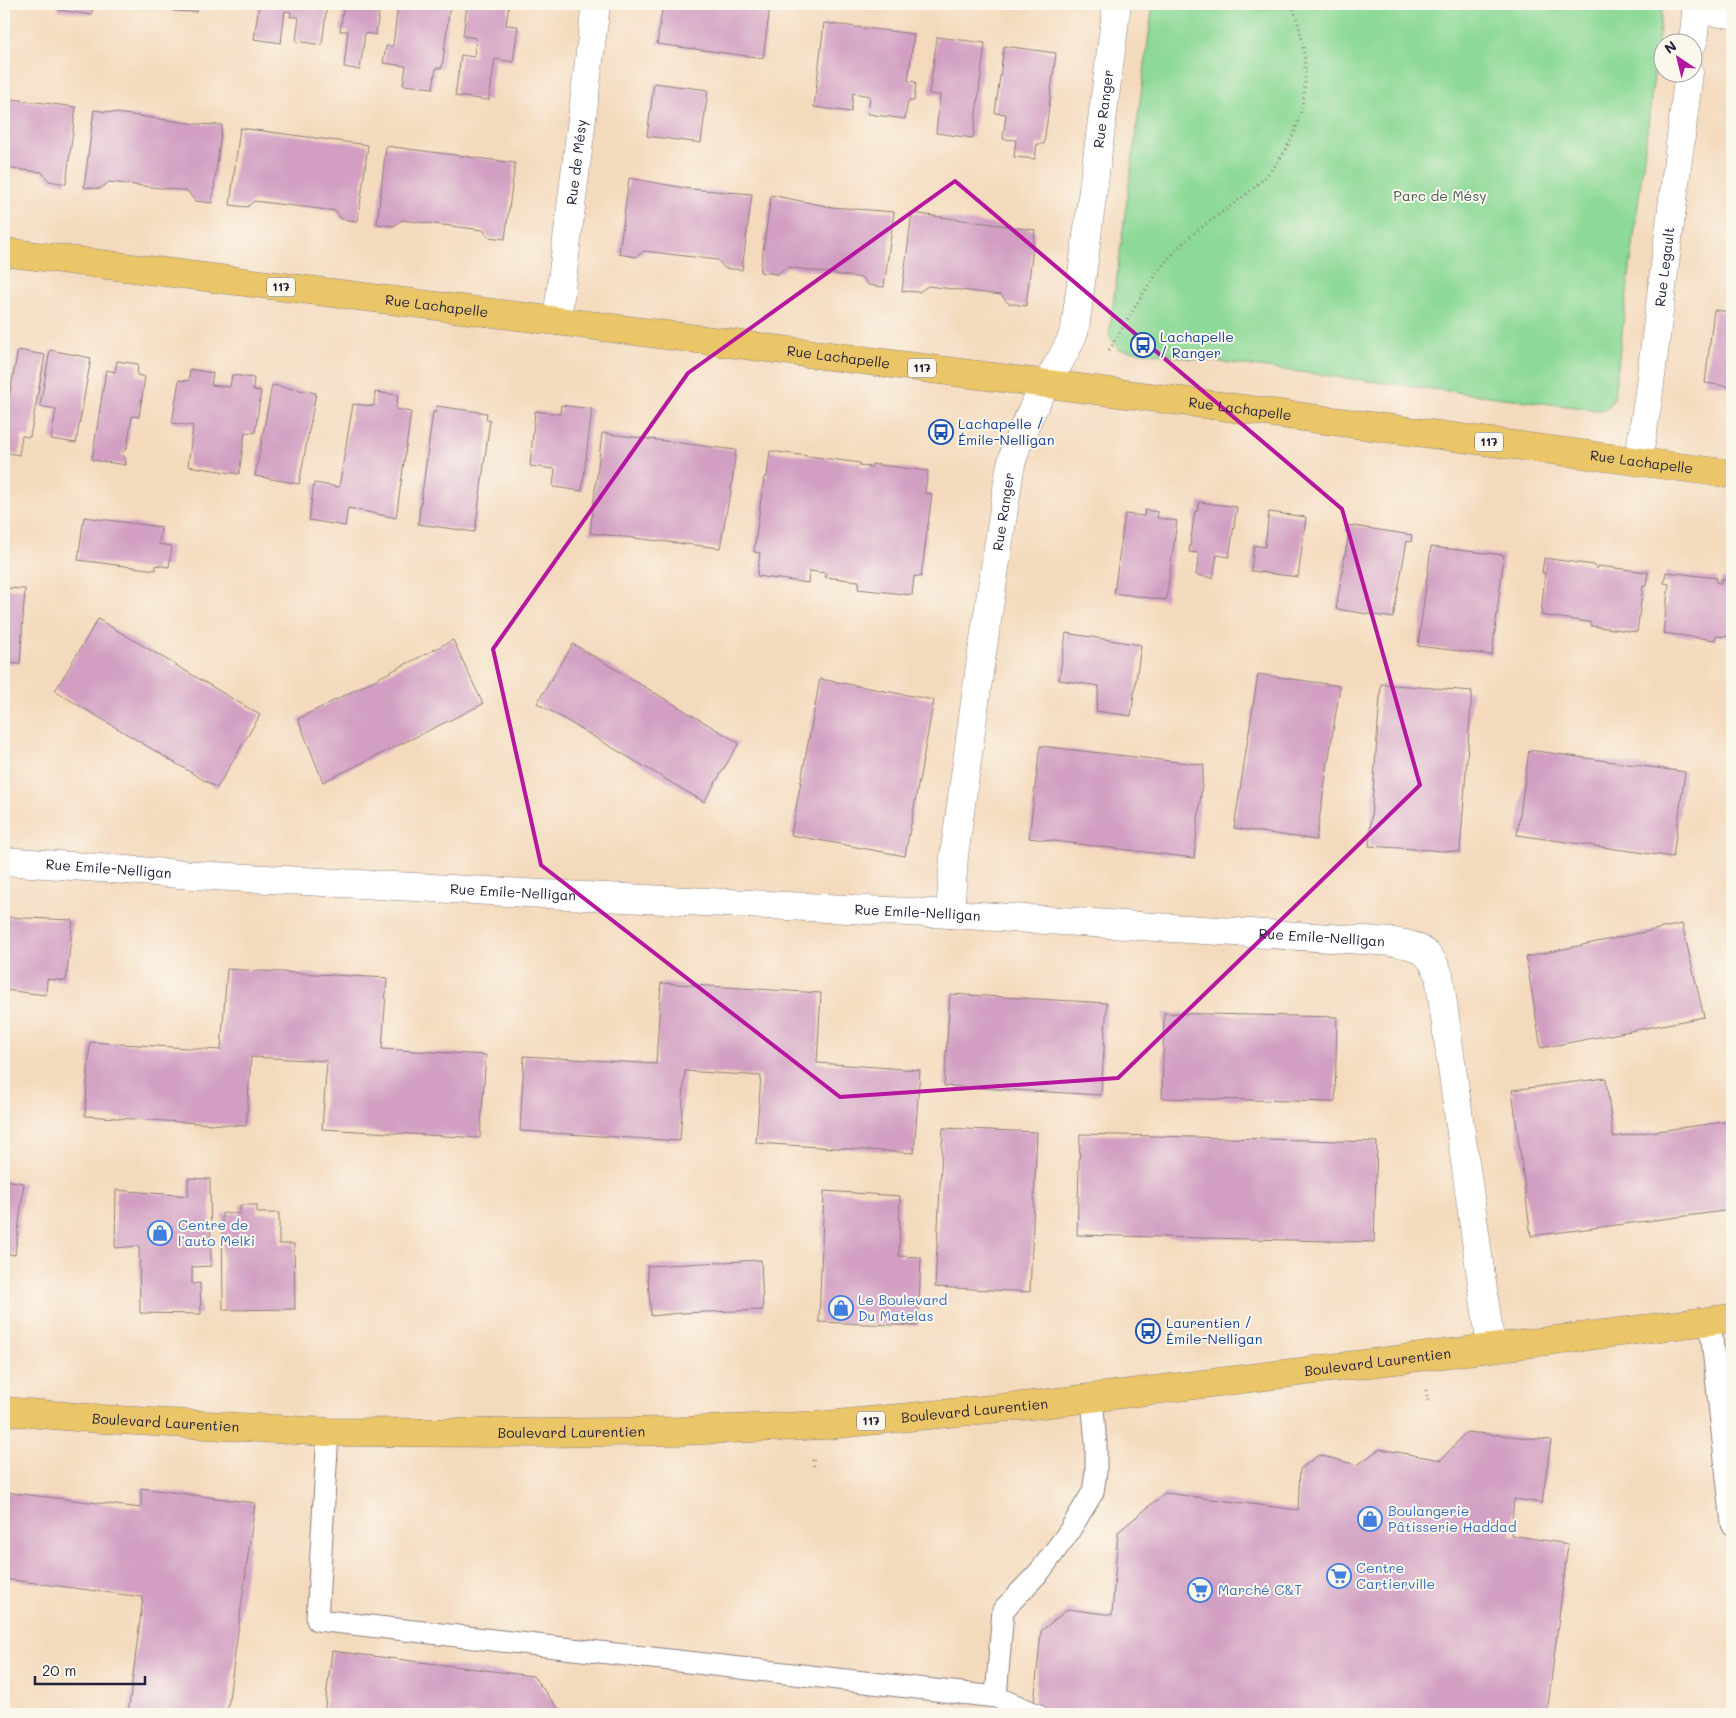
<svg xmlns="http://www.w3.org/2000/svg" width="1736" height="1718" viewBox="0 0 1736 1718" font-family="Mali,sans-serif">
<rect width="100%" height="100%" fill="#fbf7ec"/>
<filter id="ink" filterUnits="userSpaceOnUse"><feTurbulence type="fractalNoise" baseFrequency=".02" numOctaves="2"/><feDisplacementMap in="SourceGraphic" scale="10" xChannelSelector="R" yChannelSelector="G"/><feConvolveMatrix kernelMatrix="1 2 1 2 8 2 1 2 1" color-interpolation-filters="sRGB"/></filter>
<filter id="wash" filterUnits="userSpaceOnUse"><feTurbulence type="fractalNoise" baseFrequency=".0096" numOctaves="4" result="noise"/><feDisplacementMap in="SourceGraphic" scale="20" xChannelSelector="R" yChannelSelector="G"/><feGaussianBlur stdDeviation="1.12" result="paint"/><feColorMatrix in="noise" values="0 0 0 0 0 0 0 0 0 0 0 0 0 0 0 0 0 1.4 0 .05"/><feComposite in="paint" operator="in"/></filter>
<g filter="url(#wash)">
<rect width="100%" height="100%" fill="#f4dabd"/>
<!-- green -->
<path fill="#8dd997" stroke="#587e69" d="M1153,4H1663L1614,397C1610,406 1607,409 1598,410L1118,349L1109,335Z"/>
<g id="blocks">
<!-- building -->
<path fill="#d29fc2" d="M59,4H93L92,15L58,10Z
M174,4H198L197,12L173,11Z
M259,4H327L322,45L296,41L299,17H290L291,12L285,11L281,43L254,39Z
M344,4H380L376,35L365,33L360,70L344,67L348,31H340Z
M398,4H450L442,68H436L433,88L403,85L406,66L383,63L386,46H393Z
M467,4H509L506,25L518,26L513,62L495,59L489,100L455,96L461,55L474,57L476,38L463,36Z
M663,4H764V6L770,7L763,58L657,44Z
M824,23L914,34L908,81L916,82L914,101H908L905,119L868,114L870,96L853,93L851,112L814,107Z
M937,37L985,43L973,138L936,133L940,95L929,94Z
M1004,46L1056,53L1044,144H1037L1035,159L1014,157L1016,140L1003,139L1006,114L995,113Z
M654,83L708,90L701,143L647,136Z
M4,98L76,107L66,184L49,181L42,172L4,168Z
M94,110L197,124L222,125L212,203L195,201L187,191L109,182L100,189L84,187Z
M240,128L368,145L358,221L341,219L336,211L254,201L247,207L230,205Z
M386,146L515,163L505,239L488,237L483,230L402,220L394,226L377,224Z
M629,178L690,189L752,194L742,270L724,268L718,260L644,251L636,257L619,254Z
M771,195L831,207L894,212L884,287L868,285L863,278L787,267L777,274L760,272Z
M912,213L1035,230L1026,306L1008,303L1001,295L928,286L919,292L902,291Z
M1714,310L1732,312V387L1705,383Z
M18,350L45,355L30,437L22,436L19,455L4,452V408H7Z
M50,350L91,358L76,443L51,439L56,409L40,406Z
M117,361L138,364L137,375L145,377L139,417L132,416L127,448L121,454L125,457L126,465L92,460L106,370L115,372Z
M190,369L213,373L211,385L230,387L232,375L254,378L253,390L261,391L255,433L245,432L239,474L188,466L193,426L172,423L179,380L189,381Z
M272,385L316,393L299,484L255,476Z
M375,392L398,395L396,409L411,412L396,518L348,508L345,526L309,520L314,483L339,487L353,404L374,406Z
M561,405L592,409L582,491L553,487L555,469L530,466L535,411L560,414Z
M437,406L487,413L486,419L490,420L475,532L418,524L433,412H436Z
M602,433L736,450L730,498H729L720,548L590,533Z
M770,451L860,463V466L871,467L872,464L928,471L925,493L932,494L921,577L914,576L912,595L858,589L859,581L825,577L826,573L809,571L808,583L757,576L760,553L754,552L764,477H767Z
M1199,502L1237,507L1229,557L1217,555L1213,578L1196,575L1199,553L1189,552L1195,511H1198Z
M1145,510L1158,512L1157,518L1177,521L1166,600L1114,593L1125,514L1144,516Z
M1269,512L1306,517L1298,577L1251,571L1254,545L1265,547Z
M84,517L161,527L159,544L172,546L169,567L156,565V570L78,560Z
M1347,525L1412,535L1411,542L1407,541L1393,618L1336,609L1349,532H1346Z
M1431,547L1504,555L1492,655L1418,646Z
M1544,558L1593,565L1597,569L1598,566L1648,572L1646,586H1643L1637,632L1591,626V623L1588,622L1541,615L1545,573H1542Z
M1666,572L1717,578L1716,582L1719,583H1721V579L1732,580V637L1716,636L1715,640L1663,633L1669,584L1664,583Z
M4,588L25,589L20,664L4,663Z
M98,619L260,715L217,788L55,691Z
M1066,633L1141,645L1131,716L1096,711L1099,686L1059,680Z
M453,640L483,704L323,782L298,719Z
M573,644L739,743L704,802L537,703Z
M1258,674L1340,686L1316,840L1234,828Z
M820,679L934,700L905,856L791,835Z
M1381,684L1472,691L1460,852L1369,846Z
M1040,746L1204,765L1194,858L1029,838Z
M1529,750L1685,772L1673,857L1517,835Z
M4,917L73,920L66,981L47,979L46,995L4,990Z
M1682,924L1704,1017L1541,1048L1526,957Z
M227,969L387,978L382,1049L486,1055L480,1138L322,1129L327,1061L251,1057L246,1126L85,1116L90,1042L221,1050Z
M661,983L821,993L817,1063L920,1070L914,1153L756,1143L761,1076L685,1071L680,1141L520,1131L524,1056L656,1064Z
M950,994L1107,1003L1101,1095L944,1086Z
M1164,1013L1337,1017L1335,1102L1162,1098Z
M1606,1078L1613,1137L1732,1121V1210L1531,1236L1512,1090Z
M943,1128L1037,1132L1030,1292L935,1287Z
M1080,1134L1377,1142L1374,1242L1077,1235Z
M188,1178L210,1179L211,1266L192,1267V1284L200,1283L201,1314L140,1313L139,1246L115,1248L116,1190L188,1196Z
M4,1180L24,1183L15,1255L4,1253Z
M824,1191L900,1196L899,1256L921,1257L918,1326L819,1322Z
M240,1205H257V1213H279V1244H294L295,1309L223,1310L222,1213L240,1214Z
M761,1260L763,1310L680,1313L651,1316L647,1266Z
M1466,1432L1551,1440L1542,1503L1514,1499L1511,1535L1568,1544L1547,1714H1033L1041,1631L1068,1609L1112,1615L1118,1532L1165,1493L1298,1510L1300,1469L1319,1455L1357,1465L1380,1449L1441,1460Z
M141,1488L255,1503L227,1714H128L143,1597L4,1579V1492L141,1508Z
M332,1651L533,1676L560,1711L575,1714H324Z"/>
</g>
</g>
<g filter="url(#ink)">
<use href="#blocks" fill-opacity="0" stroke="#8b7e7c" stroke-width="1"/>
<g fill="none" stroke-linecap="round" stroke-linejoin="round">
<defs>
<path id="service" d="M1710,1321L1732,1524
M328,1432L317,1620L996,1697L1036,1714
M996,1697L1003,1610L1041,1570L1068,1533L1093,1492L1096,1472V1444L1092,1398"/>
<g id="minor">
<path d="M1697,10L1732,14"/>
<path d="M1693,42L1697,4"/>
<path id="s1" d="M557,321L596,4"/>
<path id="s2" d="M1638,461L1648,400L1689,72"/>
<path id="s3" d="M4,861L194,875L544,894L950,914L1393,942C1418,945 1430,951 1439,975L1491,1348"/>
<path id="s4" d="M950,914L954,856L980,666L1010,469C1017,437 1032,408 1048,381C1058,364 1069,348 1075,329L1117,4"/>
</g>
<g id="primary">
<path id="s5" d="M4,252L557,321L1243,409L1732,474"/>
<path id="s6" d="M4,1411L101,1419L328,1432L540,1433L681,1431L827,1425L1042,1404L1732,1318"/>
</g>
</defs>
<!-- service casing -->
<use href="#service" stroke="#8b7e7c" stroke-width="23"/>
<!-- minor casing -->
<use href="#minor" stroke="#8b7e7c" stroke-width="29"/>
<!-- primary casing -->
<use href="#primary" stroke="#8b7e7c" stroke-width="29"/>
<!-- path -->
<path stroke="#8b7e7c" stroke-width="3" stroke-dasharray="1 4" stroke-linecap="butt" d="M1109,350C1132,314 1151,274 1182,244C1207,220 1238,204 1262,180C1311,132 1314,65 1292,4
M1426,1390L1428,1401
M813,1460L814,1470"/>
<!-- service -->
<use href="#service" stroke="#fff" stroke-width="21"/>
<!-- minor -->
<use href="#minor" stroke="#fff" stroke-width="28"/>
<!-- primary -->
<use href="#primary" stroke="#ebc669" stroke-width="28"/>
</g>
</g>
<!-- marked area -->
<path fill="none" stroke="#b5179e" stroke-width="4" stroke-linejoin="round" d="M955,181L1342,509L1420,785L1118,1078L840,1097L541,865L493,649L688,373Z"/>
<!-- icons -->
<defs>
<symbol id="bus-ring" viewBox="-11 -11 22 22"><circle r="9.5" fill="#fbf7ec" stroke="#1a4fb4" stroke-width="1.5"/><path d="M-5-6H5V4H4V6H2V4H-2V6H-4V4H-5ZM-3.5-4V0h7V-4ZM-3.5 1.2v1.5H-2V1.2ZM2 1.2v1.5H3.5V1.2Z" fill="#1a4fb4"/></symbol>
<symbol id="shop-ring" viewBox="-11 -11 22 22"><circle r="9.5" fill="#fbf7ec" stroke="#3f7fe0" stroke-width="1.5"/><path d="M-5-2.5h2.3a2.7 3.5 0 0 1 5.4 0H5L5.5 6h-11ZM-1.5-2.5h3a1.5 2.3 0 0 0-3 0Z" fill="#3f7fe0"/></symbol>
<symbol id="supermarket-ring" viewBox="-11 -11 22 22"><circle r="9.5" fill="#fbf7ec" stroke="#3f7fe0" stroke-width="1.5"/><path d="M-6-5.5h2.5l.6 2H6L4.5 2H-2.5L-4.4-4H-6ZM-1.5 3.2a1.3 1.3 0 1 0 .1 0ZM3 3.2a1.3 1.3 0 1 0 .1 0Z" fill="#3f7fe0"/></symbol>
</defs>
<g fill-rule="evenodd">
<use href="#bus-ring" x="1129" y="331" width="28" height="28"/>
<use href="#bus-ring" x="927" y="418" width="28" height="28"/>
<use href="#shop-ring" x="146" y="1219" width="28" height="28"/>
<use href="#shop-ring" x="827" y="1294" width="28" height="28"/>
<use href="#bus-ring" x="1134" y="1317" width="28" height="28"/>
<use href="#shop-ring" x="1356" y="1505" width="28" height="28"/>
<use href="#supermarket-ring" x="1325" y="1562" width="28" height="28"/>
<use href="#supermarket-ring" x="1186" y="1576" width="28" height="28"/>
</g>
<g text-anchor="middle" stroke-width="4" stroke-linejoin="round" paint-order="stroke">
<!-- shield labels -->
<g fill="#fbf7ec" stroke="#636270" stroke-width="1">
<rect x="267" y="277.5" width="28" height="19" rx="4"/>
<rect x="908" y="358.5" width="28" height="19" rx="4"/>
<rect x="1475" y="432.5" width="28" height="19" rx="4"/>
<rect x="857" y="1411.5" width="28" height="19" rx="4"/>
</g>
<g font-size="12" font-weight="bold" fill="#22223b">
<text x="281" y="291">117</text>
<text x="922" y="372">117</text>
<text x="1489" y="446">117</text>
<text x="871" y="1425">117</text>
</g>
<!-- street labels -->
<g font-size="14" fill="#22223b" stroke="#fbf7ec">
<text dy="5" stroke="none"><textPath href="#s4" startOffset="826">Rue Ranger</textPath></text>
<text dy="5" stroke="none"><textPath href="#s1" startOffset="160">Rue de Mésy</textPath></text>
<text dy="5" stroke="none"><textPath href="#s2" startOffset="196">Rue Legault</textPath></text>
<text dy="5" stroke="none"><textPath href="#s5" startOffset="436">Rue Lachapelle</textPath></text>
<text dy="5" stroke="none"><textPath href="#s5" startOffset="841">Rue Lachapelle</textPath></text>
<text dy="5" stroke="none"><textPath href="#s5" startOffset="1246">Rue Lachapelle</textPath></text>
<text dy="5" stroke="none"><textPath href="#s5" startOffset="1651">Rue Lachapelle</textPath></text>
<text dy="5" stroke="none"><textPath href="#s4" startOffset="406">Rue Ranger</textPath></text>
<text dy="5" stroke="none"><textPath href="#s3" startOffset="105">Rue Emile-Nelligan</textPath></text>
<text dy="5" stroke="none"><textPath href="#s3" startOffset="510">Rue Emile-Nelligan</textPath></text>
<text dy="5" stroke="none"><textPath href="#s3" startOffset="915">Rue Emile-Nelligan</textPath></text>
<text dy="5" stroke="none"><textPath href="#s3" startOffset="1320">Rue Emile-Nelligan</textPath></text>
<text dy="5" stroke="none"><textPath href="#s6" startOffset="1378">Boulevard Laurentien</textPath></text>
<text dy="5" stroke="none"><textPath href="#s6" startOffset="972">Boulevard Laurentien</textPath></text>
<text dy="5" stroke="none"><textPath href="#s6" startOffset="162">Boulevard Laurentien</textPath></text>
<text dy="5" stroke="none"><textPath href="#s6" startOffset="568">Boulevard Laurentien</textPath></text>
</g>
<!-- park labels -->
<g font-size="14" fill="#425957" stroke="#fbf7ec">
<text x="1440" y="201">Parc de Mésy</text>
</g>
<!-- transit labels -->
<g font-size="14" fill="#164399" stroke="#fbf7ec" text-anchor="start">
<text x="1160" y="342">Lachapelle<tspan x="1160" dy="16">/ Ranger</tspan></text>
<text x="958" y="429">Lachapelle /<tspan x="958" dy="16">Émile-Nelligan</tspan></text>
<text x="1166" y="1328">Laurentien /<tspan x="1166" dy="16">Émile-Nelligan</tspan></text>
</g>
<!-- shop labels -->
<g font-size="14" fill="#366cbe" stroke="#fbf7ec" text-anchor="start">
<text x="178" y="1230">Centre de<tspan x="178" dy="16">l'auto Melki</tspan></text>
<text x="858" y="1305">Le Boulevard<tspan x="858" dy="16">Du Matelas</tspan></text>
<text x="1388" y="1516">Boulangerie<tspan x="1388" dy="16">Pâtisserie Haddad</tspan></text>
<text x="1356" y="1573">Centre<tspan x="1356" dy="16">Cartierville</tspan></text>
<text x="1218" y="1595">Marché C&amp;T</text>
</g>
</g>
<!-- margin -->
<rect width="1736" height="1718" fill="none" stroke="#fbf7ec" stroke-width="20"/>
<!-- north arrow -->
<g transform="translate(1678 58) rotate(325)"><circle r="24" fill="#fbf7ec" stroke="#a4a2a5"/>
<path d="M0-4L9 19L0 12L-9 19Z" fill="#b5179e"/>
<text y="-8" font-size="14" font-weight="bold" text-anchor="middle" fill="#22223b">N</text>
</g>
<!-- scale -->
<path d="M35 1676v8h110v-8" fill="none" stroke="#22223b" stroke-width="2.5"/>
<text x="42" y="1676" font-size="15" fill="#22223b" stroke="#fbf7ec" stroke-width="4" paint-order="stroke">20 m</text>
</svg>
